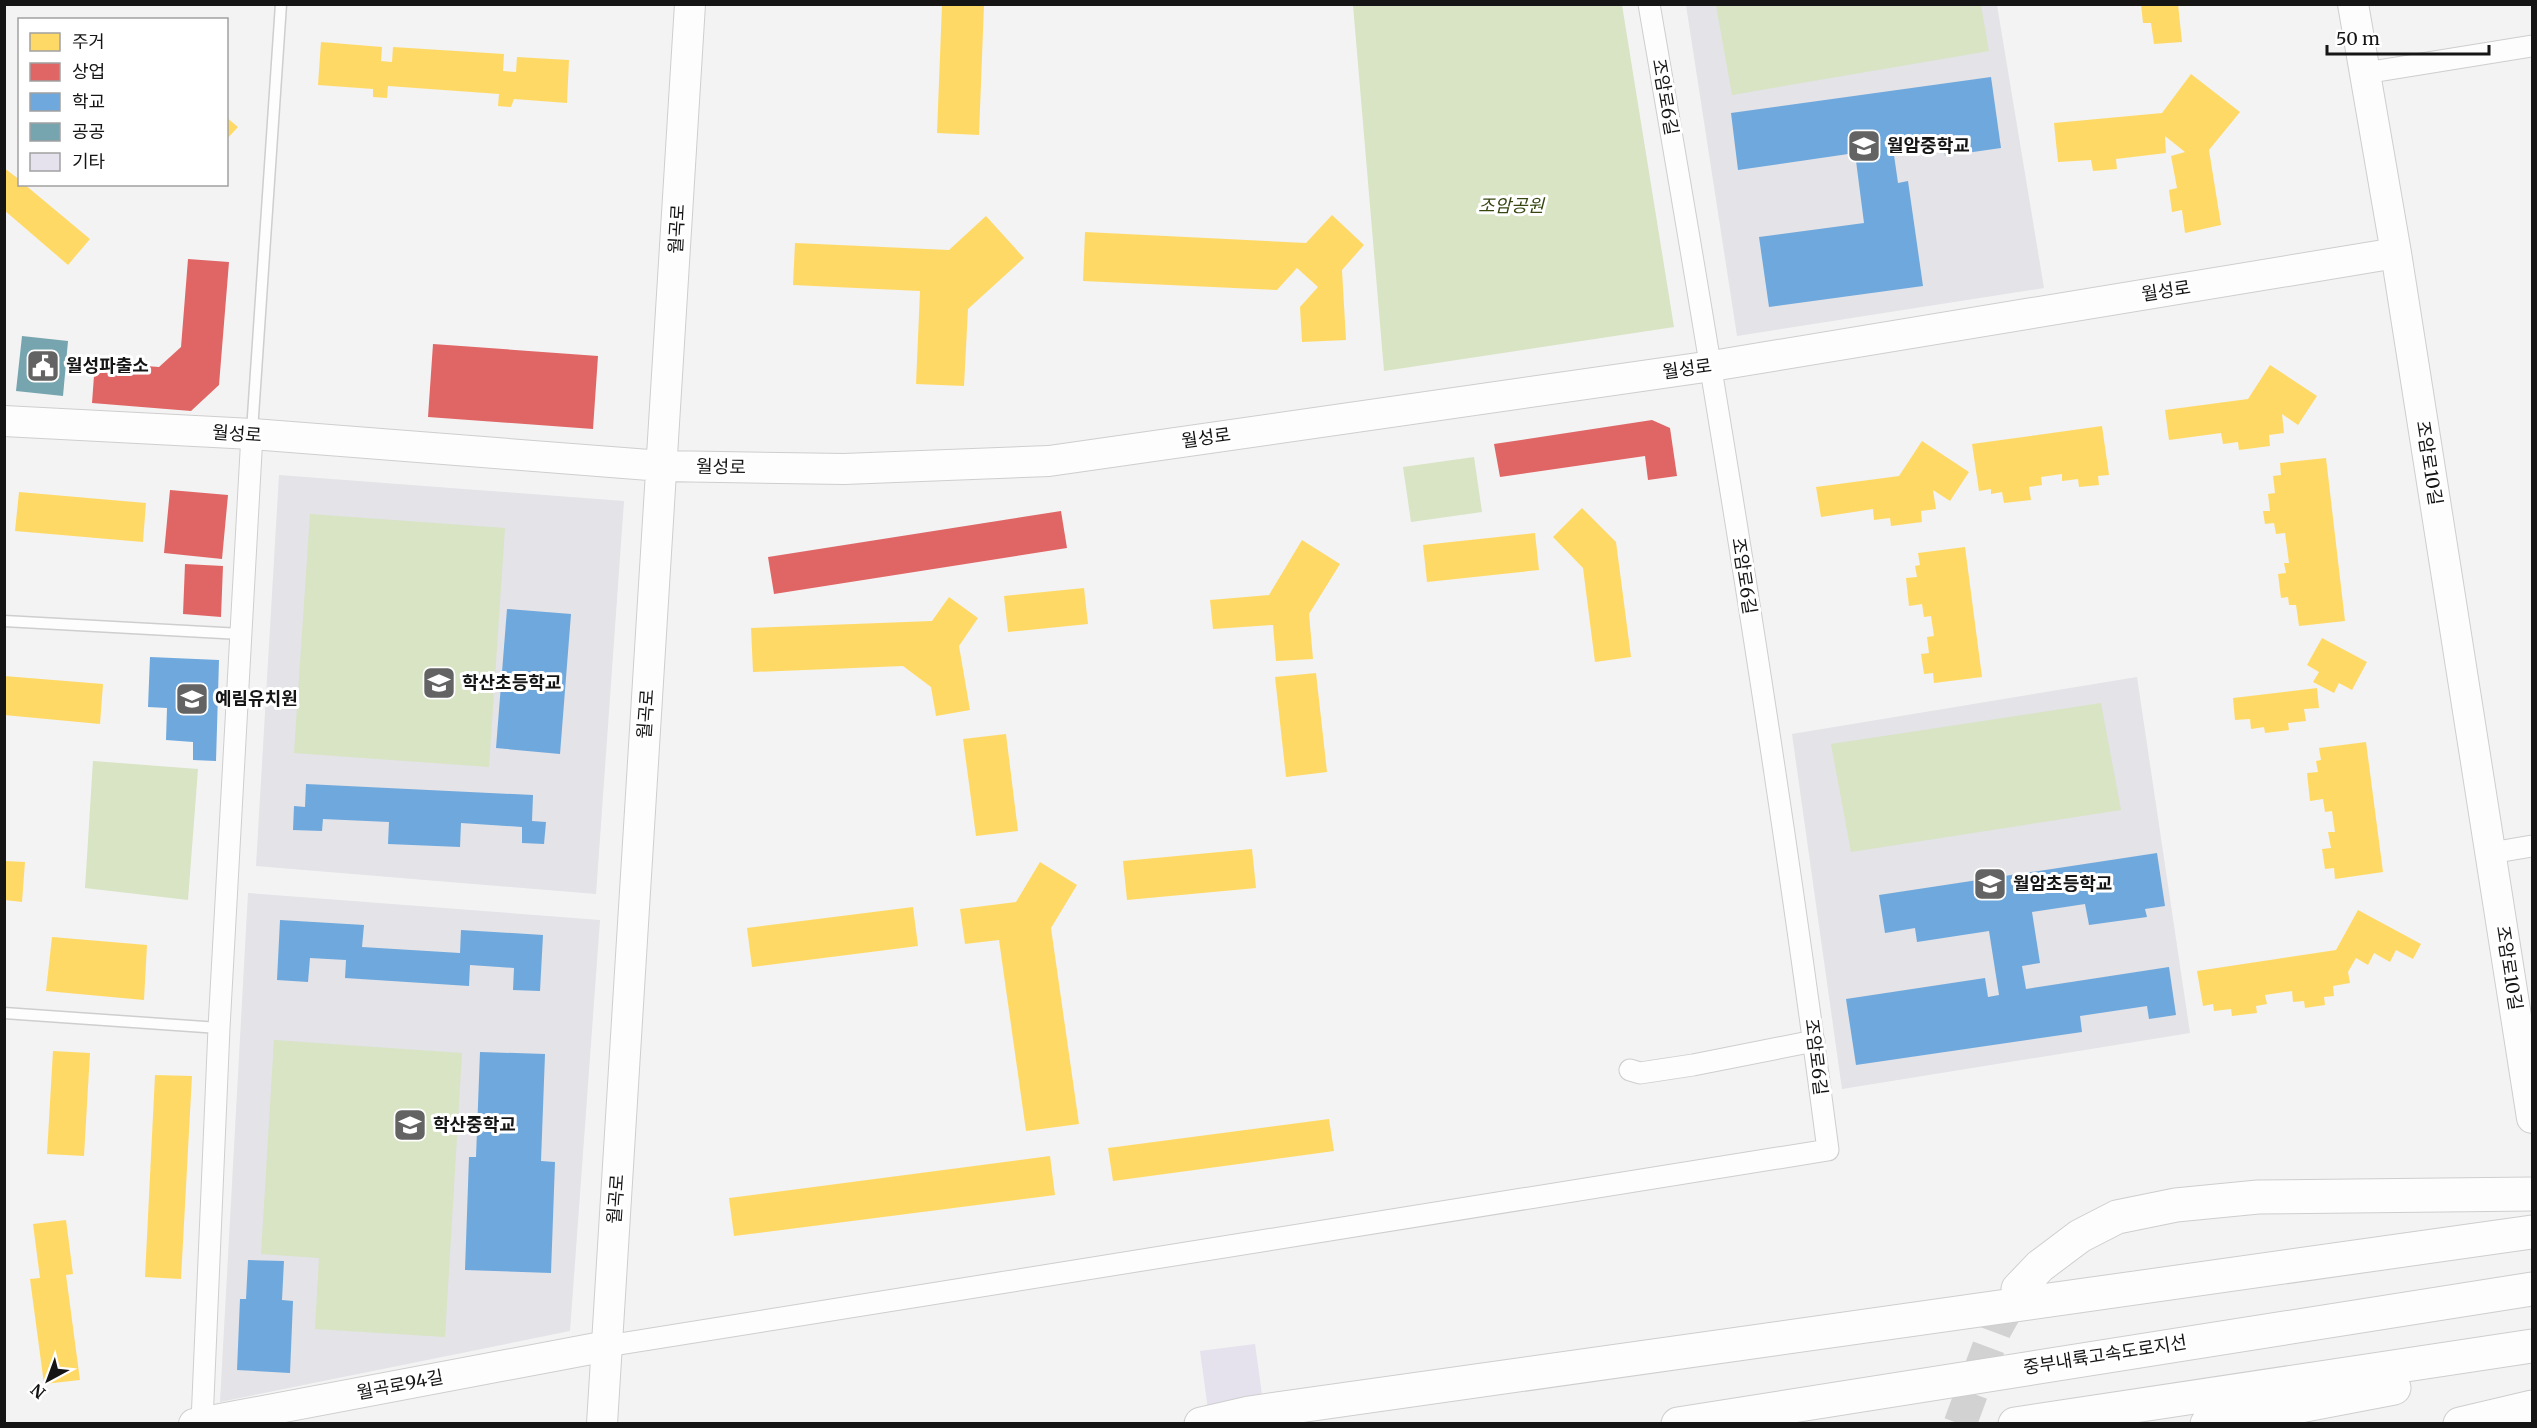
<svg xmlns="http://www.w3.org/2000/svg" width="2537" height="1428" viewBox="0 0 2537 1428" font-family="Merriweather,'Noto Sans KR',serif">
<rect width="100%" height="100%" fill="#f3f3f3"/>
<!-- built -->
<path fill="#e3e3e8" d="M1686,5H1997L2044,288L1737,336Z
M279,475L624,501L596,894L256,866Z
M2137,677L2190,1033L1842,1089L1792,734Z
M248,893L600,920L570,1331L220,1402Z"/>
<!-- green -->
<path fill="#d8e4c3" d="M1353,5H1622L1674,327L1384,371Z
M1716,5H1981L1989,51L1732,95Z
M1474,457L1482,512L1411,522L1403,467Z
M310,514L505,528L489,767L294,753Z
M2101,703L2121,810L1851,852L1831,744Z
M93,761L198,769L188,900L85,888Z
M274,1040L462,1053L445,1337L315,1329L319,1258L261,1254Z"/>
<!-- homes -->
<path fill="#ffd966" d="M2141,4H2178L2182,42L2154,44L2151,23H2143Z
M942,5H984L979,135L937,133Z
M321,42L382,47L381,61L392,62L393,47L504,54L503,71L516,72L517,57L569,60L567,103L514,99L511,107L498,106L499,94L388,86L387,98L373,97V89L318,85Z
M2191,74L2240,112L2209,150L2221,225L2185,233L2182,210L2172,212L2169,190L2177,188L2171,156L2185,152L2165,136L2166,153L2116,159L2117,169L2093,171L2091,160L2058,162L2054,123L2162,113Z
M226,117L238,127L226,140Z
M4,168L20,180V184H24L90,239L68,265L4,210Z
M1332,215L1364,245L1342,270L1346,340L1302,342L1300,307L1318,287L1297,268L1277,290L1083,281L1085,232L1306,243Z
M986,216L1024,258L968,309L964,386L916,384L920,291L793,285L795,243L949,250Z
M2270,365L2317,396L2298,425L2282,414L2284,433L2269,435L2270,446L2239,450L2238,442L2223,444L2221,433L2169,440L2165,410L2248,399Z
M2102,426L2109,475L2098,476L2099,485L2079,487L2078,479L2062,481V474L2041,477L2042,485L2029,487L2031,500L2004,503L2002,492L1991,494V489L1979,491L1972,444Z
M1922,441L1969,472L1950,501L1933,490L1936,509L1921,511L1922,522L1891,526L1890,518L1874,520L1873,509L1821,517L1816,487L1899,476Z
M2326,458L2345,621L2299,626L2296,605H2289L2288,597L2281,598L2278,574L2286,573L2284,563H2289L2285,533L2276,534L2274,523L2265,524L2263,511H2270L2268,494L2275,493L2273,476L2281,475L2280,463Z
M19,492L146,503L143,542L15,531Z
M1582,508L1616,542L1631,657L1595,662L1583,568L1553,537Z
M1535,533L1539,570L1427,582L1423,545Z
M1302,540L1340,564L1309,614L1313,659L1276,661L1273,625L1213,629L1210,600L1269,595Z
M1965,547L1982,677L1934,683L1933,673L1924,674L1921,654L1929,653L1927,637L1934,636L1931,616L1924,617L1922,604L1909,606L1906,578L1917,577L1915,566L1920,565L1918,553Z
M1084,588L1088,624L1008,632L1004,596Z
M949,597L978,618L959,646L970,710L936,716L931,687L903,666L753,672L751,628L932,621Z
M2322,638L2367,662L2352,690L2339,683L2334,693L2313,682L2319,672L2307,665Z
M1316,673L1327,772L1286,777L1275,677Z
M4,676L103,684L100,724L4,715Z
M2317,688L2319,708L2304,709L2306,721L2288,723L2289,730L2265,733L2264,727L2251,729L2250,719L2235,720L2233,698Z
M1006,734L1018,831L976,836L963,739Z
M2366,742L2383,872L2335,879L2334,868L2325,869L2322,849L2331,848L2328,832H2335L2332,811L2325,812L2323,799L2310,801L2307,773L2318,772L2316,761L2321,760L2319,748Z
M1252,849L1256,888L1127,900L1123,861Z
M5,861L25,862L22,902L5,900Z
M1040,862L1077,885L1051,928L1079,1124L1026,1131L999,940L965,944L960,909L1016,902Z
M913,907L918,946L752,967L747,928Z
M2358,910L2421,944L2413,959L2396,950L2390,962L2374,953L2368,965L2356,958L2348,972L2350,983L2333,986L2334,996L2324,997L2325,1005L2305,1008L2304,1001L2293,1002L2292,991L2265,995L2267,1004L2256,1006L2257,1013L2232,1016L2231,1009L2214,1011L2213,1004L2203,1006L2197,971L2336,950Z
M52,937L147,945L144,1000L46,991Z
M53,1051L90,1053L84,1156L47,1154Z
M155,1075L192,1076L181,1279L145,1277Z
M1329,1119L1334,1151L1113,1181L1108,1148Z
M1050,1156L1055,1195L734,1236L729,1198Z
M66,1220L73,1274L66,1275L80,1380L44,1384L30,1279L40,1278L33,1224Z"/>
<!-- shops -->
<path fill="#e06666" d="M188,259L229,262L219,385L191,411L92,403L95,362L159,367L181,347Z
M433,344L598,356L593,429L428,417Z
M1652,420L1670,428L1677,476L1648,480L1645,456L1500,477L1494,444Z
M170,490L228,495L222,559L164,553Z
M1061,511L1067,548L774,594L768,557Z
M185,564L223,566L221,617L183,614Z"/>
<!-- schools -->
<path fill="#6fa8dc" d="M1991,77L2001,148L1945,156L1943,141L1893,148L1898,183L1908,181L1923,286L1769,307L1759,237L1864,223L1855,153L1738,170L1731,113Z
M507,609L571,614L560,754L496,748Z
M150,657L219,660L216,761L193,760V742L166,740L167,708L148,707Z
M306,784L533,795L532,821L546,822L544,844L522,843V827L461,823L460,847L388,844L389,822L323,819L322,831L293,830L294,806L305,807Z
M2157,853L2165,906L2145,909L2147,917L2089,925L2085,904L2032,912L2040,963L2022,966L2026,989L2169,967L2176,1015L2149,1019L2147,1006L2080,1016L2082,1032L1856,1065L1846,999L1985,978L1988,997L1999,995L1989,931L1917,942L1915,928L1885,933L1879,895Z
M280,920L364,925L362,947L460,953L461,930L543,935L540,991L513,990L514,968L470,965L469,986L345,978L346,960L310,958L308,982L277,980Z
M480,1052L545,1054L541,1161L555,1162L551,1273L465,1270L469,1157H476Z
M248,1260L284,1261L282,1300L293,1301L290,1373L237,1370L240,1299H246Z"/>
<!-- public -->
<path fill="#76a5af" d="M22,336L68,341L63,396L16,391Z"/>
<!-- building -->
<path fill="#e5e1ed" d="M1255,1344L1266,1424H1210L1200,1351Z"/>
<g fill="none" stroke-linecap="round" stroke-linejoin="round">
<!-- highway-tunnel -->
<path stroke="#d2d2d2" stroke-width="33" stroke-dasharray="33 16" stroke-linecap="butt" d="M1960,1424L1995,1330L2018,1289"/>
<defs>
<path id="lane" d="M252,431L281,4
M4,621L241,634
M4,1013L219,1028"/>
<path id="street" d="M2365,73L2532,46
M2491,853L2532,846
M1630,1070L1640,1073L1693,1065L1814,1041
M607,1346L1828,1150C1778,766 1715,385 1649,4
M202,1422L219,1028L252,434"/>
<path id="secondary" d="M2353,4L2396,253L2532,1118
M4,421L252,434L662,466L844,469L1049,461L1712,366L2396,253
M194,1424L607,1346
M602,1424L690,4"/>
<path id="highway" d="M2018,1289L2040,1266L2080,1236L2117,1217L2176,1205L2258,1197L2532,1194
M1201,1424L1249,1413L2532,1232
M1678,1424L2532,1289
M2015,1424L2532,1346
M2207,1424L2394,1388
M2460,1424L2532,1407"/>
</defs>
<!-- lane casing -->
<use href="#lane" stroke="#cecece" stroke-width="13"/>
<!-- street casing -->
<use href="#street" stroke="#cecece" stroke-width="23"/>
<!-- secondary casing -->
<use href="#secondary" stroke="#cecece" stroke-width="32"/>
<!-- highway casing -->
<use href="#highway" stroke="#cecece" stroke-width="35"/>
<!-- lane -->
<use href="#lane" stroke="#fdfdfd" stroke-width="10"/>
<!-- street -->
<use href="#street" stroke="#fdfdfd" stroke-width="21"/>
<!-- secondary -->
<use href="#secondary" stroke="#fdfdfd" stroke-width="30"/>
<!-- highway -->
<use href="#highway" stroke="#fdfdfd" stroke-width="33"/>
</g>
<!-- icons -->
<defs>
<symbol id="school-square" viewBox="-11 -11 22 22"><rect x="-9" y="-9" width="18" height="18" rx="4" fill="#636363" stroke="#fff"/><path d="M0-5L7-2L0 1L-7-2ZM-4 1L0 2.5L4 1V4Q0 6-4 4Z" fill="#fff"/></symbol>
<symbol id="civic-square" viewBox="-11 -11 22 22"><rect x="-9" y="-9" width="18" height="18" rx="4" fill="#636363" stroke="#fff"/><path d="M-.6-6.5H3V-4.5H.6V-3L4-1V1h2V6H-6V1h2V-1L-.6-3ZM-1.2 2.5V6h2.4V2.5Z" fill="#fff"/></symbol>
</defs>
<g fill-rule="evenodd">
<use href="#school-square" x="1845" y="127" width="38" height="38"/>
<use href="#civic-square" x="24" y="347" width="38" height="38"/>
<use href="#school-square" x="420" y="664" width="38" height="38"/>
<use href="#school-square" x="173" y="680" width="38" height="38"/>
<use href="#school-square" x="1971" y="865" width="38" height="38"/>
<use href="#school-square" x="391" y="1106" width="38" height="38"/>
</g>
<g text-anchor="middle" stroke-width="6" stroke-linejoin="round" paint-order="stroke">
<!-- street labels -->
<g font-size="18" fill="#151516" stroke="#fff">
<text transform="translate(1665 97) rotate(80)" y="6">조암로6길</text>
<text transform="translate(677 229) rotate(-87)" y="6">월곡로</text>
<text transform="translate(2166 291) rotate(-9)" y="6">월성로</text>
<text transform="translate(1687 369) rotate(-8)" y="6">월성로</text>
<text transform="translate(237 434) rotate(4)" y="6">월성로</text>
<text transform="translate(1206 438) rotate(-8)" y="6">월성로</text>
<text transform="translate(2429 463) rotate(81)" y="6">조암로10길</text>
<text transform="translate(721 467) rotate(1)" y="6">월성로</text>
<text transform="translate(1744 576) rotate(81)" y="6">조암로6길</text>
<text transform="translate(646 714) rotate(-86)" y="6">월곡로</text>
<text transform="translate(2509 968) rotate(81)" y="6">조암로10길</text>
<text transform="translate(1816 1057) rotate(83)" y="6">조암로6길</text>
<text transform="translate(616 1199) rotate(-86)" y="6">월곡로</text>
<text transform="translate(2105 1355) rotate(-9)" y="6">중부내륙고속도로지선</text>
<text transform="translate(400 1385) rotate(-11)" y="6">월곡로94길</text>
</g>
<!-- poi labels -->
<g font-size="18" font-weight="bold" fill="#151516" stroke="#fff" text-anchor="start">
<text x="1887" y="152">월암중학교</text>
<text x="66" y="372">월성파출소</text>
<text x="462" y="689">학산초등학교</text>
<text x="215" y="705">예림유치원</text>
<text x="2013" y="890">월암초등학교</text>
<text x="433" y="1131">학산중학교</text>
</g>
<!-- park labels -->
<g font-size="18" font-style="italic" fill="#354610" stroke="#fff">
<text x="1511" y="212">조암공원</text>
</g>
</g>
<!-- border -->
<rect width="2537" height="1428" fill="none" stroke="#151516" stroke-width="12"/>
<!-- legend -->
<rect x="18" y="18" width="210" height="168" fill="#ffffff" stroke="#a1a1a2" stroke-width="1.5"/>
<rect x="30" y="33" width="30" height="18" fill="#ffd966" stroke="#a1a1a2" stroke-width="1.5"/>
<text x="72" y="48" font-size="18" fill="#151516">주거</text>
<rect x="30" y="63" width="30" height="18" fill="#e06666" stroke="#a1a1a2" stroke-width="1.5"/>
<text x="72" y="78" font-size="18" fill="#151516">상업</text>
<rect x="30" y="93" width="30" height="18" fill="#6fa8dc" stroke="#a1a1a2" stroke-width="1.5"/>
<text x="72" y="108" font-size="18" fill="#151516">학교</text>
<rect x="30" y="123" width="30" height="18" fill="#76a5af" stroke="#a1a1a2" stroke-width="1.5"/>
<text x="72" y="138" font-size="18" fill="#151516">공공</text>
<rect x="30" y="153" width="30" height="18" fill="#e5e1ed" stroke="#a1a1a2" stroke-width="1.5"/>
<text x="72" y="168" font-size="18" fill="#151516">기타</text>
<!-- north arrow -->
<g transform="translate(48 1380) rotate(221)" stroke="#ffffff" stroke-width="4.5" paint-order="stroke">
<path d="M0-4.5L10 22L0 15L-10 22Z" fill="#151516"/>
<text y="-9" font-size="16" font-weight="bold" text-anchor="middle" fill="#151516">N</text>
</g>
<!-- scale -->
<path d="M2327 45v9h162v-9" fill="none" stroke="#151516" stroke-width="3"/>
<text x="2336" y="45" font-size="18" fill="#151516" stroke="#ffffff" stroke-width="4.5" paint-order="stroke">50 m</text>
</svg>
